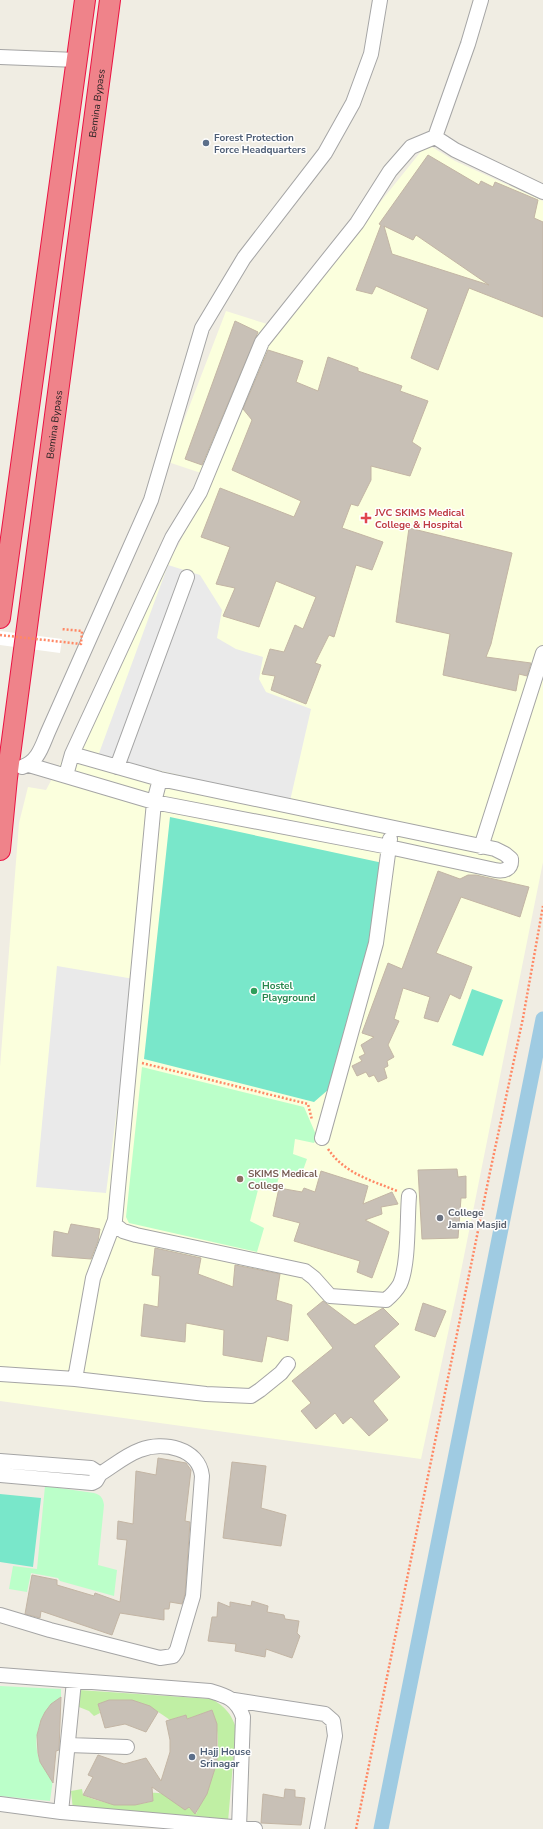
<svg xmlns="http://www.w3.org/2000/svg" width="543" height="1829" viewBox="0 0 543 1829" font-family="'Nunito Sans',sans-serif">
<rect width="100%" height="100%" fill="#f0ede3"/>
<!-- education -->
<path fill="#fbffdd" d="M427,144L455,161L543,201V862L457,1291L421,1459L0,1401V1067L19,823L28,787L46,790L171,557L179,544L207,475L168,462L226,311L267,324L324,272Z"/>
<!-- grass -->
<path fill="#c0efa4" d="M79,1690L212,1699C225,1707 231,1713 236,1728L228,1822L73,1810L71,1791L82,1789L83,1795C106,1805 129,1808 153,1801L152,1793C166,1791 186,1804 196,1814C213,1779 226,1749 212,1710L187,1719L185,1715L170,1720C145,1702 129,1695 98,1704L100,1713L94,1716L89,1711L79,1707Z"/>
<!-- park -->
<path fill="#bbffc9" d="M142,1067L304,1107L317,1137L314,1143L295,1139L293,1154L307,1159L301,1176L281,1169L277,1184L260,1182L250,1221L264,1228L257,1252L129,1223L126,1217Z
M45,1486L94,1493C101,1495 103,1498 104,1505L98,1565L117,1570L114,1596L60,1581L58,1578L31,1573L27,1592L9,1589L13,1566L37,1569Z
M0,1686L61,1689V1697C42,1711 30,1737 40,1761C43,1767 49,1773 53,1779L50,1801L0,1796Z"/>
<!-- pitch -->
<path fill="#79e7ca" d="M170,817L383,863L372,933L329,1089L314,1102L144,1059Z
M472,989L503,1000L483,1056L452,1045Z
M0,1494L41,1498L33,1567L0,1562Z"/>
<!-- parking -->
<path fill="#eaeaea" d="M168,565L200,575L222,610L217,638L236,649L263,657L259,679L266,692L311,709L290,801L98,756Z
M57,966L134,979L106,1193L36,1187Z"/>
<!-- pier -->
<path fill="#fff" d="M0,631L62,639L60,653L0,645Z"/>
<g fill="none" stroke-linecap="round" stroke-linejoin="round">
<!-- canal -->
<path stroke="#9fcbe2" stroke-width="15" d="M381,1829L543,1019"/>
</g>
<!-- building -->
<path fill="#c8c0b6" stroke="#c3b5a4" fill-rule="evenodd" d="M428,155L479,185L481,181L493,187L495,182L538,200L534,218L543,222V317L469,288L438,370L411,358L428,309L376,286L372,294L356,290L381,225L379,224ZM384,226L413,240L416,235L489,285L392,254Z
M235,321L258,332L202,465L185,459Z
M268,350L303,361L296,382L318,391L328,357L358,368V371L402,386L400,391L428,401L412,442L421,448L410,476L371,466V480L358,506L351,504L342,528L383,542L372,570L356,565L334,637L329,635L315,663L321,665L306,704L271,690L275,676L262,674L270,649L284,652L295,625L303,629L316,597L276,581L259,627L223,616L235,588L216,584L230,547L201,537L220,488L294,517L301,501L232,470L252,420L243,409Z
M409,528L512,553L491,644L486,657L531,663L527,676L519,674L516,691L443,675L450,634L396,622Z
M438,871L460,879L468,875H476L529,887L520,917L461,897L436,953L472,967L460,999L450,994L438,1022L424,1018L430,997L403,988L394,1019L399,1021L388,1045L394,1057L387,1061L388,1066L384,1068L387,1078L378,1082L374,1075L369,1077L366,1072L357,1076L352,1066L362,1061L359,1057L365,1054L361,1045L374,1037L362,1033L388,963L402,969Z
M457,1169L458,1177L466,1176V1198H461L458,1238L422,1239L418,1170Z
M321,1171L368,1186L363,1204L392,1192L398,1204L381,1207L382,1214L365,1220L389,1232L372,1278L357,1272L360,1261L294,1241L300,1223L273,1216L279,1188L302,1192L304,1188L315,1192Z
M71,1224L100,1229L98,1241L91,1259L52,1256L54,1231L68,1234Z
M155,1248L201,1258L198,1274L233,1287L235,1265L280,1274L276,1300L292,1305L288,1341L267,1336L262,1362L223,1355L224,1330L186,1323L185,1342L141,1336L144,1304L158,1307L160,1276L152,1275Z
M323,1301L355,1325L383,1308L399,1324L374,1346L400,1377L373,1401L388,1420L369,1436L351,1417L343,1424L335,1413L316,1429L301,1411L311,1403L292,1381L333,1348L307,1314Z
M423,1303L446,1311L435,1337L415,1330Z
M158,1458L186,1463L191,1470L185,1521L190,1522L185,1594L182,1604L170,1602L169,1609H164V1620L120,1613L112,1635L41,1611L40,1618L25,1614L32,1575L57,1580V1585L94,1596L95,1593L120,1602L127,1540L117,1539L118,1521L133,1524L136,1471L156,1475Z
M232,1462L266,1466L261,1508L286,1515L281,1546L223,1538Z
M252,1601L268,1606L267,1612L284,1615L285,1619L299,1621L297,1633L300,1636L292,1658L266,1649L265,1657L235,1651L236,1644L208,1641L212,1617H217L218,1602L230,1607V1602L251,1606Z
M61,1697L59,1750L56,1751L53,1783L40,1762L38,1753L37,1735L41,1720L45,1712L51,1704Z
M109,1700H132L150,1706L158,1712L146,1732L125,1724L105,1728L98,1704Z
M212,1710L217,1724V1762L207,1794L195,1814L189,1807L185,1810L152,1787L153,1801L135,1805H114L83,1795L93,1777L88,1775L98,1755L124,1764L146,1758L161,1781L170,1752V1740L166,1721L186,1715L187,1719Z
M285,1789L295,1790V1797L305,1798L301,1825L261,1823L263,1794L284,1798Z"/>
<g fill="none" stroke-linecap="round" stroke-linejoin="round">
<defs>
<path id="minor" d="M0,57L77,60
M435,137L455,150L543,192
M29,765L154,802L389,847L495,870C504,872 512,869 511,859L505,854L495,849L160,779L72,754
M22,767C38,762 42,746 48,732L151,500L202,328L244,258L325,153L353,103L371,54L380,0
M117,767L187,577
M66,775L72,754L172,538L200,492L262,342L357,223L390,171L411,147L435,137L468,44L481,0
M481,847L543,653
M322,1138L376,943L390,839
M114,1224L123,1231L136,1235L305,1271L314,1278L330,1296L386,1300C392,1295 396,1291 400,1284C409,1264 407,1219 409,1196
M0,1374L75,1379L206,1394L251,1396L260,1390L281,1373L288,1364
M75,1379L93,1278L115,1220L154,802L160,779
M0,1461L91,1468L100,1474L96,1481L92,1483L0,1475
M0,1615L50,1630L160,1658L173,1656L177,1650L193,1596L202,1476C199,1448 163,1441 140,1450C126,1455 113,1466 100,1474
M0,1675L210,1691C227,1696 237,1699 243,1717L239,1828
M234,1700L325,1714L333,1721L335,1736L317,1829
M68,1745L127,1747
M0,1804L61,1812L255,1829
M61,1812L74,1681"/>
<g id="highway">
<path d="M0,618L85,0"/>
<path id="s1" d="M0,850L7,778L110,0"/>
</g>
</defs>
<!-- minor casing -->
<use href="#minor" stroke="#a5a5a5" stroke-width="16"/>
<!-- highway casing -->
<use href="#highway" stroke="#eb1343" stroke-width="22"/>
<!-- path -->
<path stroke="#ff8865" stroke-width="2.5" stroke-dasharray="2 2" stroke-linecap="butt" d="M142,1063L308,1104L312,1120
M328,1149C345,1174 371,1180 397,1191
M356,1829L490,1172L523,1018L543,906"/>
<!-- minor -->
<use href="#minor" stroke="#fff" stroke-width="14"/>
<!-- highway -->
<use href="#highway" stroke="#ef838a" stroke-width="20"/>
<!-- path-bridge -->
<path stroke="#ff8865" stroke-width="2.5" stroke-dasharray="2 2" stroke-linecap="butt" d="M0,635L81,644L82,631L61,629"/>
</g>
<!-- markers -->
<g fill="#5c6f8a" stroke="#fff" stroke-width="1.5">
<circle cx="206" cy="143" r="4"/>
<circle cx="192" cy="1757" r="4"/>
</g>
<path fill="#e0444e" stroke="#fff" stroke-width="1.5" d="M364 512h4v4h4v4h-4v4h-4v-4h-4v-4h4z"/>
<circle fill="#2e9e5b" stroke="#fff" stroke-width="1.5" cx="254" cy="991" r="4"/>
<circle fill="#8d6e63" stroke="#fff" stroke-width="1.5" cx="240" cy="1179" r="4"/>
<circle fill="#6b7280" stroke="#fff" stroke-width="1.5" cx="440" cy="1218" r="4"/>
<g text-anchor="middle" stroke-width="3" stroke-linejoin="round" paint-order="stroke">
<!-- street labels -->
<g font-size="10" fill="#1e1e1e" stroke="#fff">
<text dy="4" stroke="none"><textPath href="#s1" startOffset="753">Bemina Bypass</textPath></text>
<text dy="4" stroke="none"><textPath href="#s1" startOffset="429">Bemina Bypass</textPath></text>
</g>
<!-- service labels -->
<g font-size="10" font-weight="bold" fill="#4e5e75" stroke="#fff" text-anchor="start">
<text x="214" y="141">Forest Protection<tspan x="214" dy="12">Force Headquarters</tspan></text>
<text x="200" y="1755">Hajj House<tspan x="200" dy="12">Srinagar</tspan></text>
</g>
<!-- health labels -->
<g font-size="10" font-weight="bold" fill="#be3a42" stroke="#fff" text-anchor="start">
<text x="375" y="516">JVC SKIMS Medical<tspan x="375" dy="12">College &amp; Hospital</tspan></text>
</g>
<!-- leisure labels -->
<g font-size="10" font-weight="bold" fill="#27864d" stroke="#fff" text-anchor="start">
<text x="262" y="989">Hostel<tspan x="262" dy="12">Playground</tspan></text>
</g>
<!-- education labels -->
<g font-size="10" font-weight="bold" fill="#785e54" stroke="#fff" text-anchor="start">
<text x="248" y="1177">SKIMS Medical<tspan x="248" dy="12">College</tspan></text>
</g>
<!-- worship labels -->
<g font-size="10" font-weight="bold" fill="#5b616d" stroke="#fff" text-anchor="start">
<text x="448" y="1216">College<tspan x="448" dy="12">Jamia Masjid</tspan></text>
</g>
</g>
</svg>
